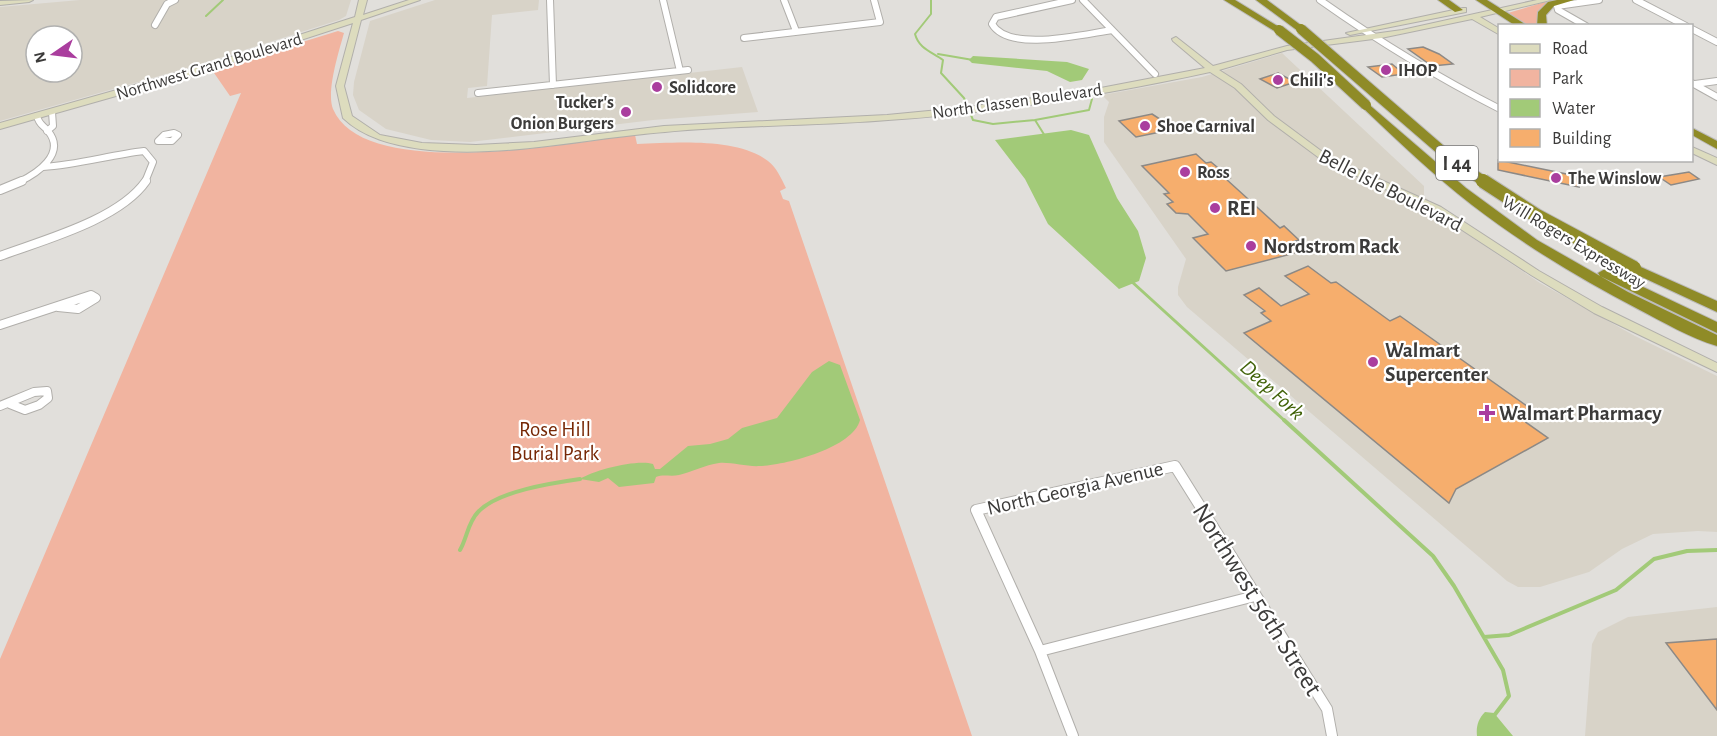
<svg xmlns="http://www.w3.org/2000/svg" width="1717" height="736" viewBox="0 0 1717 736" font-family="'Alegreya Sans',sans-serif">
<rect width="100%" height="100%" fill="#e1dfdb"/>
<!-- built -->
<path fill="#d8d3c8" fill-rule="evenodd" d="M80,0H351L346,16L339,20L191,67L0,121V7ZM36,36H72V72H36Z
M435,0H539L538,10L492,15L487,86L468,88L467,98L742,67L758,112L653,120L470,142L431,140L386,129L359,110L353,95L354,82L370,21Z
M1282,53L1424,186V196L1452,224L1540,283L1635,336L1717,376V532L1698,531L1653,534L1622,549L1589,572L1540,587H1518L1507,581L1187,307L1178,295V287L1186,259L1104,142V117L1109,102L1102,95L1202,77Z
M1717,607V736H1585L1592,644L1598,632L1628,617Z"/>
<!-- green -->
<path fill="#f1b4a0" d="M1545,2L1547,3L1537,13L1538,25H1528L1508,13Z
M338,31L344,33C339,51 326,92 333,109C364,183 573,142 635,135L637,144C675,143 736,137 768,161C777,168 781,178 786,188L780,191L783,199L789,201L972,736H0V659L241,93L230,96L212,70Z"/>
<!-- water -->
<path fill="#a2ca78" d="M973,56L1067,62L1089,69L1082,80L1070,82L1047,71L972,63L969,60Z
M1071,130L1089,135L1117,198L1138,231L1146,258L1139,281L1119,289L1048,224L1025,179L995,140Z
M829,361L840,365L860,420C853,448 786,465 760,466C747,467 732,462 719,463C705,465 691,472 679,475C671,477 663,474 656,477L654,483L619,487L608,478L599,482L580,479C594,470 637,459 653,464L655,469H660L688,446L710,444L728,439L742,428L777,418L812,372Z
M1485,712L1494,713L1513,736H1477C1476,727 1478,719 1485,712Z"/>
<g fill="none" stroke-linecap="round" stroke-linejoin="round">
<!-- stream-far2 -->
<path stroke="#a2ca78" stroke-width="2" d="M931,0V14L915,34C919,49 932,52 943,60L941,73L964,98L973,120L993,124L1035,120L1045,136
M206,16L223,0
M938,54L973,60
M1035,120L1089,110L1092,99"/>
<!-- stream-far1 -->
<path stroke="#a2ca78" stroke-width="3" d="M1131,281L1285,421"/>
<!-- stream -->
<path stroke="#a2ca78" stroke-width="4" d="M1284,420L1433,556L1454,586L1503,670L1509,696L1493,717
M460,550C467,538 468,522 478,512C498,491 552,483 580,479
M1484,637L1509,635L1616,590L1654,559L1687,551L1717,550"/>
</g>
<!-- building -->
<path fill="#f6ae6d" stroke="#8c8986" stroke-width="1.5" d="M1423,47L1439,54L1453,64L1432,66L1408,49Z
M1392,64L1404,74L1382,77L1368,67Z
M1278,73L1295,82L1277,88L1260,79Z
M1152,114L1169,125L1165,126L1170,130L1136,137L1119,121Z
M1196,154L1206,163L1211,162L1230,178L1226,179L1280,228L1284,226L1299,240L1295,241L1306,250L1226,271L1193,238L1208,234L1188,214L1176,213L1167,204L1173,202L1164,194L1169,193L1142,166Z
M1498,160L1576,176L1579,187L1498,170Z
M1689,172L1699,179L1671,185L1659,177Z
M1308,266L1331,283L1336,282L1390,321L1400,316L1531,409L1517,416L1548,438L1456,489L1449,503L1244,333L1271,321L1261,313L1265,311L1244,295L1259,288L1281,306L1309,294L1285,276Z
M1717,639V710L1666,643Z"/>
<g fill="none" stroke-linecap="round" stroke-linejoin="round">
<defs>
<path id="street-far2" d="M550,0L553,85
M663,0L680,71
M784,0L796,31
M1072,0L996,17L992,24C1009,53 1084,34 1112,30
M1083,0L1155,74
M1320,0C1378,41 1437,77 1500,109
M1636,0L1686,26
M155,25L167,4L175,0
M1586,26L1558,10L1557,6L1599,0
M1692,29L1717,42
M744,38L880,22L874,0
M1692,83L1717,97
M1695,84L1717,81
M478,93L688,70
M47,131L53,126L52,112
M174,133L178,135L172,141H158L164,135Z
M43,167C77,165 110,155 144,151L153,162L145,182
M19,182C36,174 67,154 48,131C43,125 39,125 37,116"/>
<path id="street-far1" d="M0,190L22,181
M0,256C43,240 119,220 146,181
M0,325L91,295L96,298L78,309L58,307
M0,406L34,392L47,391L48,398L39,405L25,410L10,404"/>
<path id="street" d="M1040,651L1255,596
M1073,736L1040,651L976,510L1175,466L1327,709L1332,736"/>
<path id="secondary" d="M33,0L29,2L0,5V1Z
M359,0H367L363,15L409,0H420L361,20L344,86L352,116L380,135L422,143L476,145L534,142L664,126L887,115L960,108L1085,91L1205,68L1173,41L1172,39L1176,37L1213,66L1287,46L1402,30L1537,0H1551L1480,17L1500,29V35L1472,19L1381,38L1287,50L1219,70L1241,84L1274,116L1328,156L1441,207L1539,271L1602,307L1717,363V372L1594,313L1531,275L1433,211L1322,160L1268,120L1235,88L1210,72C1104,95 996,113 888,120C814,126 739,125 665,132C585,138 503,159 421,149C393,145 364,138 343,118L336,86L353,23L218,67L0,129V123L212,63L355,17Z
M1463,8H1466V12L1350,35L1346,33Z
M1692,147L1717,158V165L1692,153Z"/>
<path id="highway" d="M1224,0H1235L1284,30L1276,32Z
M1256,0H1267L1306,29L1298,31Z
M1438,0H1449L1463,10L1455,12Z
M1476,0H1487L1528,26H1516Z
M1557,0H1574L1554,6L1546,15L1547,26H1537L1538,12L1548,2Z
M1366,102L1466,188L1537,240L1628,292L1717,335V346C1690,338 1663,322 1638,309C1580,279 1524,245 1472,205C1433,175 1398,141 1362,107L1361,105Z
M1692,128L1717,141V149L1692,135Z
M1634,264L1717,301V312L1629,271L1627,268Z
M1605,269L1717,322V333L1600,276L1598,273Z"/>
</defs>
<!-- street-far2 casing -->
<use href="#street-far2" stroke="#b1afab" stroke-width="8"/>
<!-- street-far1 casing -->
<use href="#street-far1" stroke="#b1afab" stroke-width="10"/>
<!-- street casing -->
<use href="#street" stroke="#b1afab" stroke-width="12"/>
<!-- secondary casing -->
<use href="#secondary" stroke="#b1afab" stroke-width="2"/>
<!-- highway casing -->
<use href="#highway" stroke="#bdbcbc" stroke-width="2"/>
<!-- street-far2 -->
<use href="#street-far2" stroke="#fff" stroke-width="6"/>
<!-- street-far1 -->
<use href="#street-far1" stroke="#fff" stroke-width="8"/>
<!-- street -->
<use href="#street" stroke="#fff" stroke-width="10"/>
<!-- secondary -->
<use href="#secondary" fill="#dddcbe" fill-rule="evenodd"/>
<!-- highway -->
<use href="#highway" fill="#8f8b27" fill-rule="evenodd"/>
<defs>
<path id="highway-bridge-far1" d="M1301,29L1456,163L1485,182
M1279,30L1315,58L1366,105"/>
<path id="highway-bridge" d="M1483,181L1537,216L1634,268"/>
</defs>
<!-- highway-bridge-far1 casing -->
<use href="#highway-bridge-far1" stroke="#bdbcbc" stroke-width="12" stroke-linecap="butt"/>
<!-- highway-bridge casing -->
<use href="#highway-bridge" stroke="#bdbcbc" stroke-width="16" stroke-linecap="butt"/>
<!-- highway-bridge-far1 -->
<use href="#highway-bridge-far1" stroke="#8f8b27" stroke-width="10"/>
<!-- highway-bridge -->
<use href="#highway-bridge" stroke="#8f8b27" stroke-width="14"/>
</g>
<!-- markers -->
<g fill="#aa3e9e" stroke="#fff" stroke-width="2">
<circle cx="1386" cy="70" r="6"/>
<circle cx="1278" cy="80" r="6"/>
<circle cx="657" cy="87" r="6"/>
<circle cx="626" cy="112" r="6"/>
<circle cx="1145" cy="126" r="6"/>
<circle cx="1185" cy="172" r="6"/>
<circle cx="1556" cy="178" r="6"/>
<circle cx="1215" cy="208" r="6"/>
<circle cx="1251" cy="246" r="6"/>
<circle cx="1373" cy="362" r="6"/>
<path d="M1484 404h6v6h6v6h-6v6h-6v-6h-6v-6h6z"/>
</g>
<g text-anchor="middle" stroke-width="4.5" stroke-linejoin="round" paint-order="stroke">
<!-- far-street labels -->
<g font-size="18" fill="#3c3b3a" stroke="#fff">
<text transform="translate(209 66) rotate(-17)" y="6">Northwest Grand Boulevard</text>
<text transform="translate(1017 101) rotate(-8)" y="6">North Classen Boulevard</text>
<text transform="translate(1574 242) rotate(31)" y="6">Will Rogers Expressway</text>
</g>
<!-- far-poi labels -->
<g font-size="18" font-weight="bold" fill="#3c3b3a" stroke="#fff" text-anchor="start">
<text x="1398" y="76">IHOP</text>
<text x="1290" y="86">Chili's</text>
<text x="669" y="93">Solidcore</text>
<text x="614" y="108" text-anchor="end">Tucker's<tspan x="614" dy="21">Onion Burgers</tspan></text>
<text x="1157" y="132">Shoe Carnival</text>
<text x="1197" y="178">Ross</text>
<text x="1568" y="184">The Winslow</text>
</g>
<!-- shield labels -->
<rect fill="#fff" stroke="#767675" stroke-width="1.5" x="1436" y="146" width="42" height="34" rx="4.5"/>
<g font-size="20" font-weight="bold" fill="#3c3b3a">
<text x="1457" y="170">I 44</text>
</g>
<!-- street labels -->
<g font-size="21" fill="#3c3b3a" stroke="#fff">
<text transform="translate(1391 190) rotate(27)" y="7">Belle Isle Boulevard</text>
<text transform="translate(1075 488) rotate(-13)" y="7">North Georgia Avenue</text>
</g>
<!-- poi labels -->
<g font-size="21" font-weight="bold" fill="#3c3b3a" stroke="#fff" text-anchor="start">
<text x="1227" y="215">REI</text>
<text x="1263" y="253">Nordstrom Rack</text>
<text x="1385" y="357">Walmart<tspan x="1385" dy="24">Supercenter</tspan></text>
<text x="1499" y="420">Walmart Pharmacy</text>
</g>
<!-- park labels -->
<g font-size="21" fill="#772806" stroke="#fff">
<text x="555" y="436">Rose Hill<tspan x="555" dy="24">Burial Park</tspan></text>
</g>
<!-- water labels -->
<g font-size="22" font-style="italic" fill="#406208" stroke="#fff">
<text transform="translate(1273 389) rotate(42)" y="8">Deep Fork</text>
</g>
<!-- near-street labels -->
<g font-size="26" fill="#3c3b3a" stroke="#fff">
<text transform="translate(1258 599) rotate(58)" y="9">Northwest 56th Street</text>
</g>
</g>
<!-- legend -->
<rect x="1498" y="24" width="195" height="138" fill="#ffffff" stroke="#b1b1b0" stroke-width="1.5"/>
<rect x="1510" y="44" width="30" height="9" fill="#dddcbe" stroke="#b1b1b0" stroke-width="1.5"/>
<text x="1552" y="54" font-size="18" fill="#3c3b3a">Road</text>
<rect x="1510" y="69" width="30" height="18" fill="#f1b4a0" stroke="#b1b1b0" stroke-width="1.5"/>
<text x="1552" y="84" font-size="18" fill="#3c3b3a">Park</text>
<rect x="1510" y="99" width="30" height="18" fill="#a2ca78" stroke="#b1b1b0" stroke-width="1.5"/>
<text x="1552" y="114" font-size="18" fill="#3c3b3a">Water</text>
<rect x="1510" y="129" width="30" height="18" fill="#f6ae6d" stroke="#b1b1b0" stroke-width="1.5"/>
<text x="1552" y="144" font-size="18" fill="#3c3b3a">Building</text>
<!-- north arrow -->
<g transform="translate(54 54) rotate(256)"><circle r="28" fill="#ffffff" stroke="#b1b1b0" stroke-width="1.5"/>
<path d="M0-4.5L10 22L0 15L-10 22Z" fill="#aa3e9e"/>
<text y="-9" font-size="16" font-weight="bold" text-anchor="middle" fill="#3c3b3a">N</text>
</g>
</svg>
